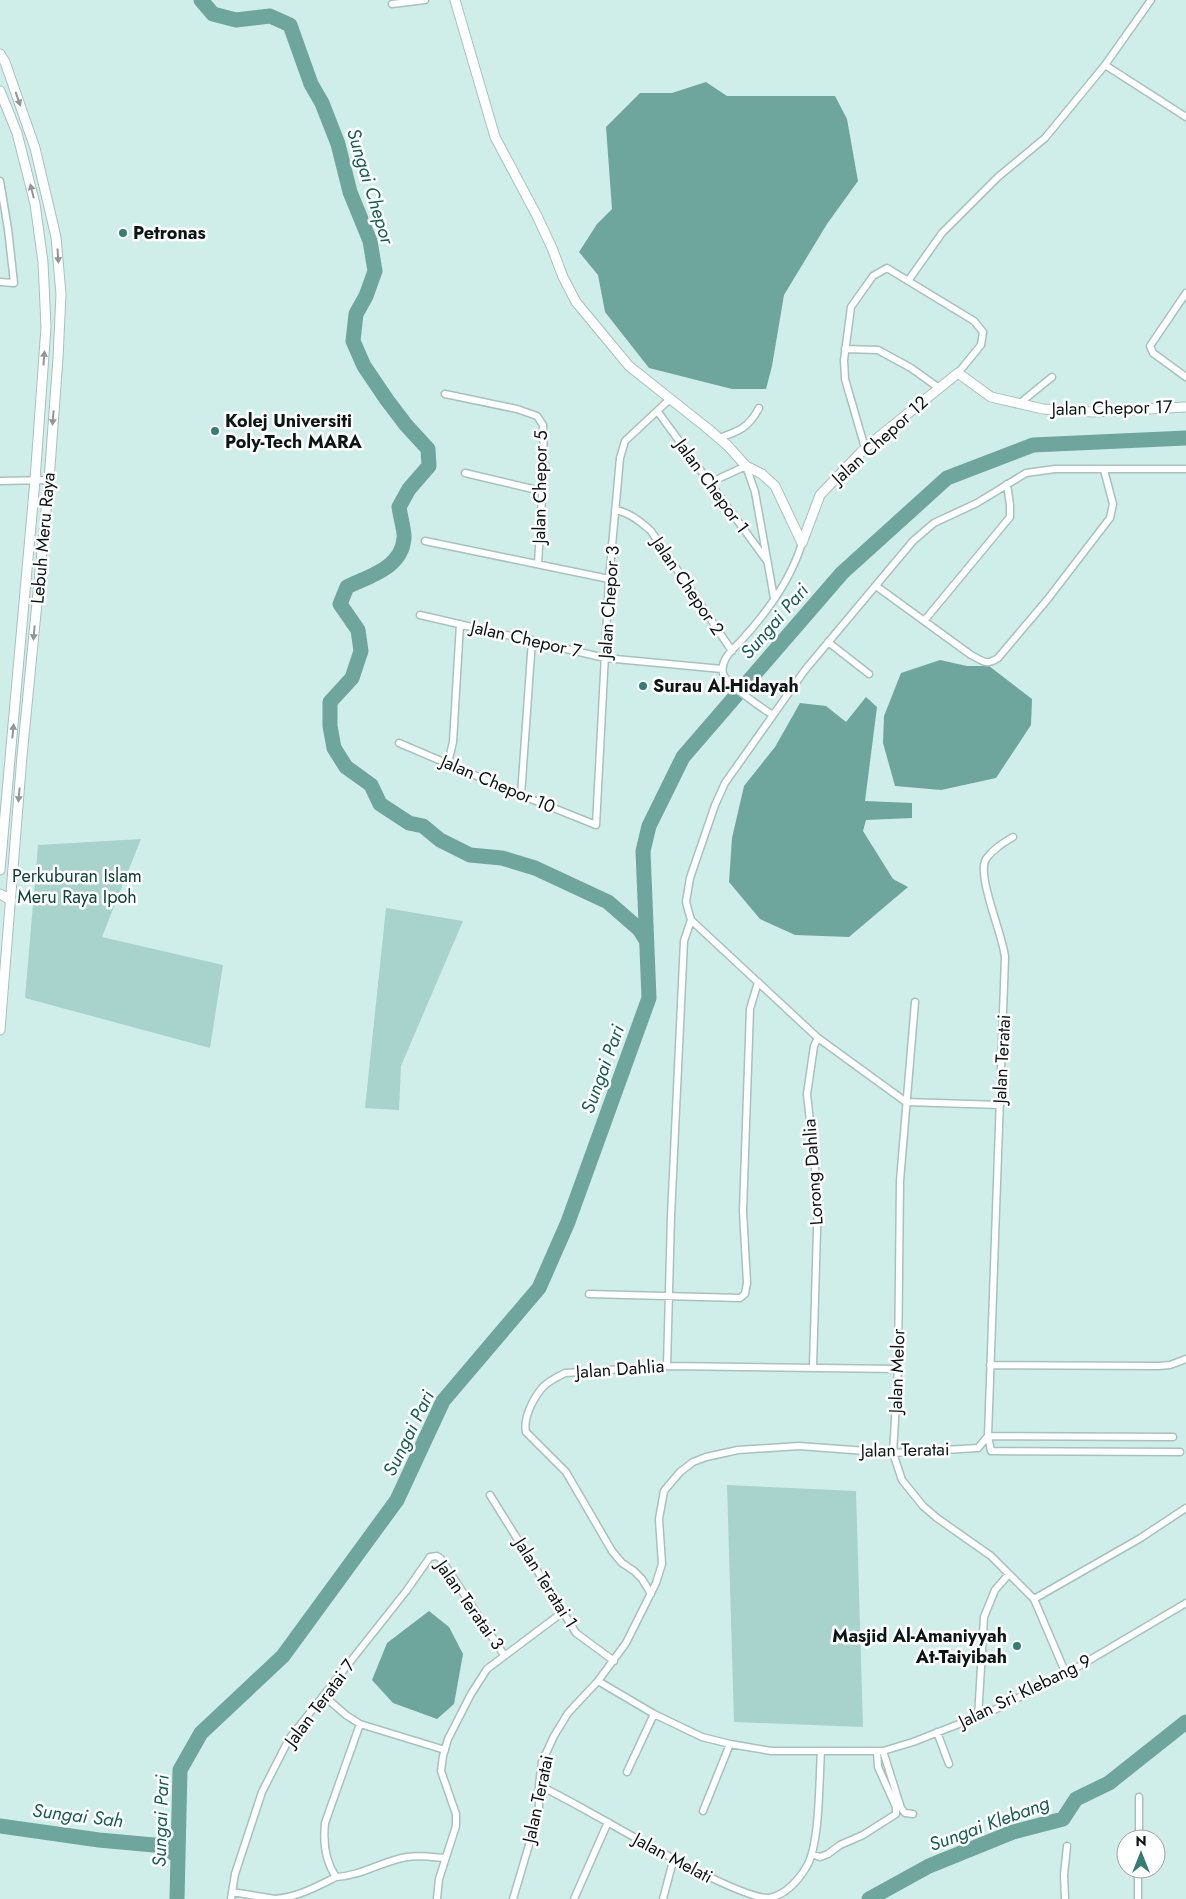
<svg xmlns="http://www.w3.org/2000/svg" width="1186" height="1899" viewBox="0 0 1186 1899" font-family="Jost,sans-serif">
<rect width="100%" height="100%" fill="#d0eee9"/>
<!-- green -->
<path fill="#a7d3cc" d="M141,839L102,937L223,965L210,1048L25,998L38,845Z
M386,908L463,921L401,1066L399,1110L365,1108Z
M727,1485L856,1491L863,1727L734,1722Z"/>
<!-- water -->
<path fill="#6ea59d" d="M706,82L727,96H835L847,119L858,181L827,224L784,295L772,366L766,389H732L649,368L605,312L598,275L579,252L597,224L612,209L606,127L640,93H672Z
M940,660L967,666H989L1032,699L1031,725L996,778L941,790L895,786L883,743L884,716L901,673Z
M866,697L877,707L865,801L912,803V818L866,820L863,831L893,879L908,887L849,937L795,935L760,919L729,882L732,838L744,786L775,747L800,703L826,706L846,722Z
M429,1611L449,1627L463,1654L454,1704L437,1719L393,1703L372,1680L387,1643Z"/>
<g fill="none" stroke-linecap="round" stroke-linejoin="round">
<!-- river -->
<path stroke="#6ea59d" stroke-width="15" d="M201,0L213,14L236,20L270,16L290,25L311,84L322,103L338,144L350,192L370,241L375,271L366,296L356,314L353,341L364,366L387,400L406,425L428,449L429,466L409,489L399,507C400,515 405,533 404,538C402,568 369,576 347,587L340,604L358,630L361,651L352,678L330,702V726L334,748L346,767L371,785L380,804L409,823L423,826L440,840L470,855L502,858L535,868L608,902L639,929L646,940
M0,1826L99,1840L165,1846L178,1857
M177,1899L180,1770L201,1733L283,1656L397,1500L443,1401L539,1288L568,1222L649,998L643,851L649,826L683,757L842,573L947,478L1033,445L1186,438
M869,1899L929,1866L1013,1832L1063,1819L1076,1799L1109,1783L1186,1722"/>
<defs>
<path id="street" d="M392,4L425,0
M1105,65L1186,117
M0,181L8,229L14,283L0,282
M908,281L942,233L998,177L1045,138L1105,65L1151,0
M1186,293L1150,346L1153,353L1186,377
M845,349L878,350L911,368L939,388
M445,394L517,409L537,416L543,425L544,465L538,564
M1019,404L1052,377
M658,412L767,561
M719,438C740,431 749,427 759,408
M865,448L845,379L844,360L851,307L873,276L887,268L974,321L983,332L981,345L958,373
M465,473L541,491
M0,481L49,480
M709,483L746,466L755,492L774,598
M615,510C629,512 641,522 651,531L732,651
M425,541L609,579
M876,586L971,655C983,661 986,666 998,658L1047,600L1110,518L1113,504L1104,470
M420,615L605,658L722,669
M924,621L1010,517V505L1007,484
M828,642L869,674
M773,715C763,709 724,682 723,673C720,661 731,651 739,643C765,615 791,580 802,543
M399,743L521,795L596,825L609,579L620,458L625,441L670,399
M448,763L453,742L460,624
M521,795L532,640
M1013,837C1003,843 993,849 986,859C976,875 1003,935 1005,957L988,1436L991,1451L1180,1452
M915,1002L900,1181L898,1369L893,1453L902,1480L923,1506L937,1518L991,1556L1034,1599L1066,1674
M1000,1105L906,1102L818,1038L691,920L686,902L690,878L715,805L725,783L805,670L913,541L934,523L977,503L1026,473L1055,469H1186
M589,1294L740,1298L745,1294L747,1283L743,1211L750,1009L758,982
M990,1365L1158,1366L1170,1365L1186,1359
M667,1366L671,1216L684,941L691,920
M813,1367L818,1196L807,1094L814,1046L818,1038
M988,1436L1173,1437
M490,1495L576,1633L614,1661
M651,1594L642,1579L634,1571L622,1563L612,1551L566,1472L526,1432C523,1418 533,1399 542,1388C548,1381 557,1377 565,1373L667,1366L898,1369
M1034,1599L1139,1539L1186,1508
M598,1681L654,1714L702,1737L730,1744L771,1751H883L913,1742L992,1711L1066,1674L1186,1603
M324,1696L346,1715L360,1724L445,1750
M978,1717L984,1617L995,1590L1009,1574
M360,1724L325,1823C323,1842 325,1861 336,1877C361,1876 382,1861 407,1857C419,1855 433,1857 445,1858
M937,1732L949,1764
M883,1751L901,1808L905,1813L913,1814
M627,1772L654,1714
M539,1785C562,1797 586,1810 609,1823C637,1839 742,1899 769,1898C786,1895 800,1879 808,1864C820,1839 819,1781 821,1751
M703,1811L730,1744
M1139,1839V1797
M812,1854L820,1857L828,1854L840,1845L863,1835L896,1814V1807L878,1767L877,1751
M232,1892L275,1899
M231,1899L235,1874L262,1792L289,1739L407,1590L430,1557L437,1556L441,1559L504,1655
M275,1899C298,1897 316,1887 336,1877
M437,1899L439,1879L456,1826V1814L441,1771L443,1756L448,1739L471,1694L487,1669L563,1612
M513,1899L539,1811V1785L542,1762L554,1736L568,1713L598,1681L626,1643L656,1583L662,1564L659,1519L664,1491L680,1472L693,1462L706,1457L738,1450L799,1446L893,1453L978,1448L988,1436
M574,1899L608,1822
M663,1899L673,1861
M1065,1899L1064,1875L1067,1846
M1138,1899V1869"/>
<path id="secondary" d="M455,0L495,137L537,216L552,248L563,277L576,302L629,366L707,428L728,446L746,466L762,474L775,486L802,543
M0,54L5,62L35,148L56,237L61,294L58,358L49,480L22,756L0,1030
M0,91L17,133L35,204L43,262L46,327L35,480L0,870
M802,543L820,495L865,448L958,373L991,397L1043,409L1093,412L1186,407
M0,894L11,900"/>
</defs>
<!-- street casing -->
<use href="#street" stroke="#a6c2be" stroke-width="9"/>
<!-- secondary casing -->
<use href="#secondary" stroke="#a6c2be" stroke-width="11"/>
<!-- street -->
<use href="#street" stroke="#fff" stroke-width="6"/>
<!-- secondary -->
<use href="#secondary" stroke="#fff" stroke-width="9"/>
</g>
<!-- one-way arrows -->
<defs><path id="oneway-solid" d="M-6-.8H1V-3.2L6.5 0L1 3.2V.8H-6Z" transform="scale(1.25)"/></defs>
<g fill="#929696">
<use href="#oneway-solid" transform="translate(18 99) rotate(71)"/>
<use href="#oneway-solid" transform="translate(32 191) rotate(-104)"/>
<use href="#oneway-solid" transform="translate(58 256) rotate(86)"/>
<use href="#oneway-solid" transform="translate(44 358) rotate(-86)"/>
<use href="#oneway-solid" transform="translate(53 418) rotate(95)"/>
<use href="#oneway-solid" transform="translate(34 633) rotate(95)"/>
<use href="#oneway-solid" transform="translate(13 731) rotate(-85)"/>
<use href="#oneway-solid" transform="translate(19 795) rotate(95)"/>
</g>
<!-- markers -->
<g fill="#377d74" stroke="#fff" stroke-width="2">
<circle cx="123" cy="233" r="5"/>
<circle cx="215" cy="431" r="5"/>
<circle cx="643" cy="686" r="5"/>
<circle cx="1017" cy="1646" r="5"/>
</g>
<g text-anchor="middle" stroke-width="5" stroke-linejoin="round" paint-order="stroke">
<!-- poi labels -->
<g font-size="18" font-weight="bold" fill="#0c1615" stroke="#fff" text-anchor="start">
<text x="133" y="239">Petronas</text>
<text x="225" y="427">Kolej Universiti<tspan x="225" dy="21">Poly-Tech MARA</tspan></text>
<text x="653" y="692">Surau Al-Hidayah</text>
<text x="1007" y="1642" text-anchor="end">Masjid Al-Amaniyyah<tspan x="1007" dy="21">At-Taiyibah</tspan></text>
</g>
<!-- street labels -->
<g font-size="18" fill="#0c1615" stroke="#fff">
<text transform="translate(1112 408) rotate(-1)" y="6">Jalan Chepor 17</text>
<text transform="translate(880 440) rotate(-42)" y="6">Jalan Chepor 12</text>
<text transform="translate(712 486) rotate(54)" y="6">Jalan Chepor 1</text>
<text transform="translate(540 487) rotate(-89)" y="6">Jalan Chepor 5</text>
<text transform="translate(43 538) rotate(-85)" y="6">Lebuh Meru Raya</text>
<text transform="translate(688 586) rotate(56)" y="6">Jalan Chepor 2</text>
<text transform="translate(609 602) rotate(-86)" y="6">Jalan Chepor 3</text>
<text transform="translate(526 639) rotate(13)" y="6">Jalan Chepor 7</text>
<text transform="translate(498 784) rotate(23)" y="6">Jalan Chepor 10</text>
<text transform="translate(1002 1059) rotate(-87)" y="6">Jalan Teratai</text>
<text transform="translate(813 1172) rotate(-94)" y="6">Lorong Dahlia</text>
<text transform="translate(620 1369) rotate(-4)" y="6">Jalan Dahlia</text>
<text transform="translate(897 1371) rotate(-88)" y="6">Jalan Melor</text>
<text transform="translate(905 1450) rotate(-1)" y="6">Jalan Teratai</text>
<text transform="translate(546 1583) rotate(58)" y="6">Jalan Teratai 1</text>
<text transform="translate(470 1605) rotate(55)" y="6">Jalan Teratai 3</text>
<text transform="translate(1025 1691) rotate(-26)" y="6">Jalan Sri Klebang 9</text>
<text transform="translate(320 1703) rotate(-53)" y="6">Jalan Teratai 7</text>
<text transform="translate(538 1799) rotate(-78)" y="6">Jalan Teratai</text>
<text transform="translate(673 1858) rotate(28)" y="6">Jalan Melati</text>
</g>
<!-- park labels -->
<g font-size="18" fill="#0f423c" stroke="#fff">
<text x="77" y="882">Perkuburan Islam<tspan x="77" dy="21">Meru Raya Ipoh</tspan></text>
</g>
<!-- water labels -->
<g font-size="19" font-style="italic" fill="#145f57" stroke="#fff">
<text transform="translate(371 186) rotate(73)" y="7">Sungai Chepor</text>
<text transform="translate(774 621) rotate(-49)" y="7">Sungai Pari</text>
<text transform="translate(602 1069) rotate(-70)" y="7">Sungai Pari</text>
<text transform="translate(408 1433) rotate(-64)" y="7">Sungai Pari</text>
<text transform="translate(78 1815) rotate(7)" y="7">Sungai Sah</text>
<text transform="translate(160 1821) rotate(-88)" y="7">Sungai Pari</text>
<text transform="translate(989 1823) rotate(-20)" y="7">Sungai Klebang</text>
</g>
</g>
<!-- north arrow -->
<g transform="translate(1141 1854)"><circle r="24" fill="#ffffff" stroke="#9ea2a1"/>
<path d="M0-4L9 19L0 12L-9 19Z" fill="#377d74"/>
<text y="-8" font-size="14" font-weight="bold" text-anchor="middle" fill="#0c1615">N</text>
</g>
</svg>
